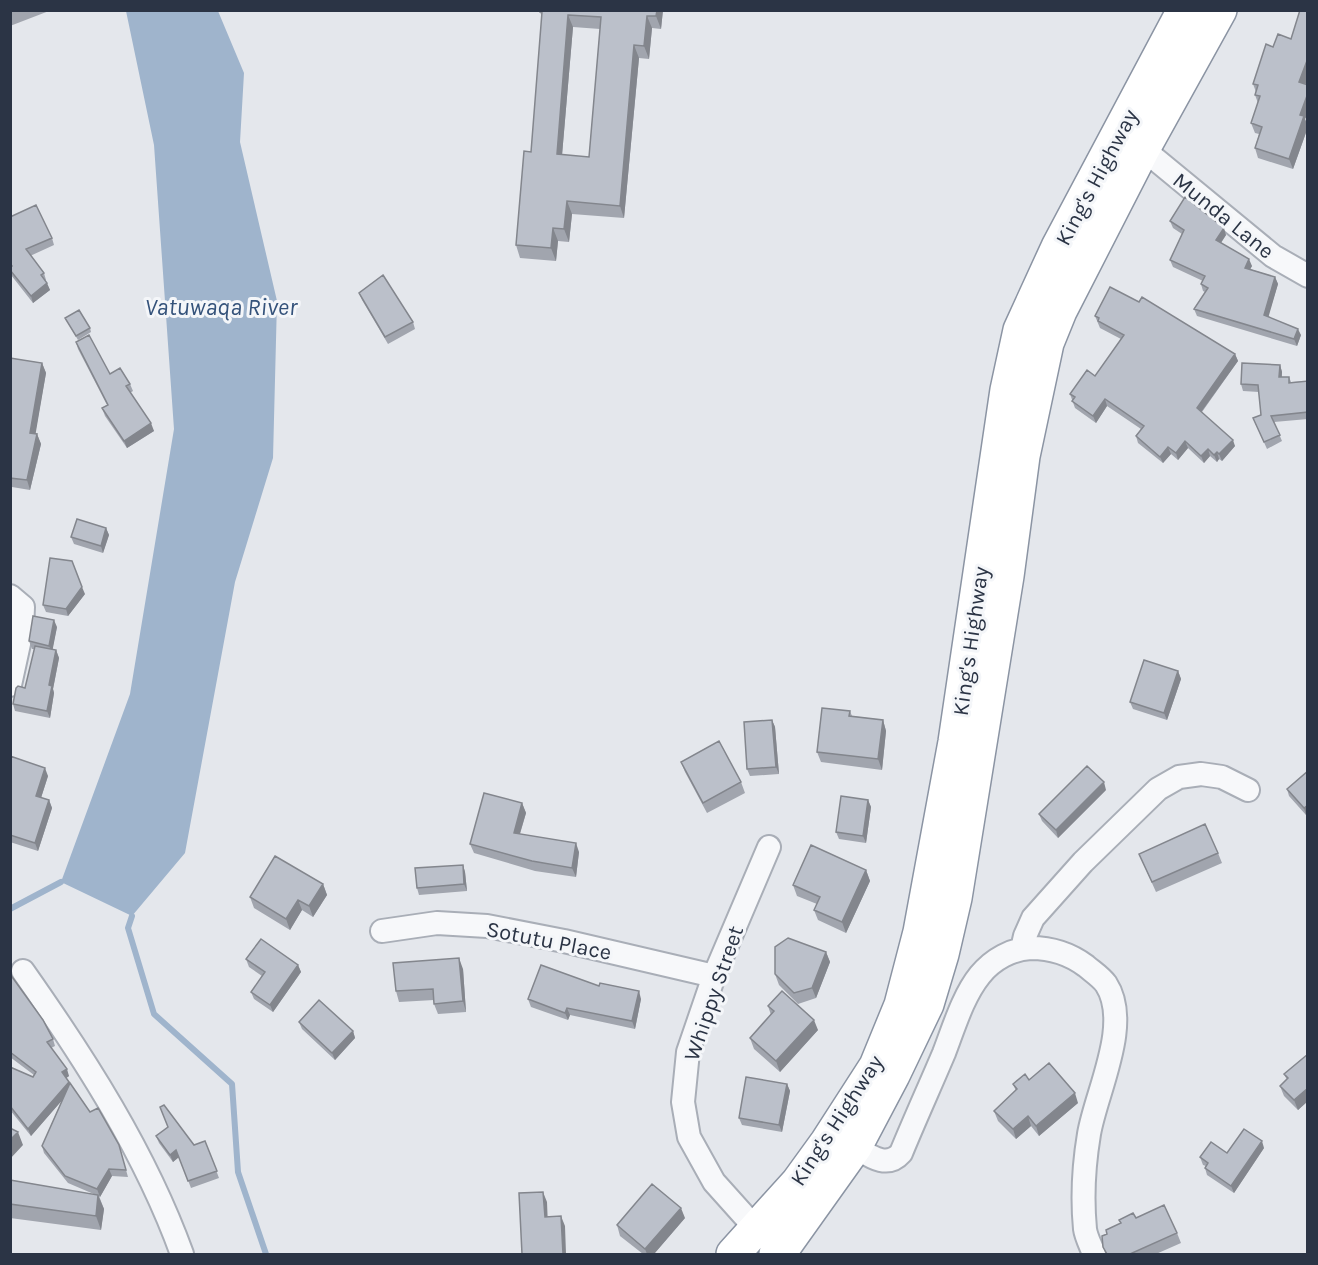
<svg xmlns="http://www.w3.org/2000/svg" width="1318" height="1265" viewBox="0 0 1318 1265" font-family="Karla,sans-serif">
<rect width="100%" height="100%" fill="#e4e7ec"/>
<!-- water -->
<path fill="#9fb4cc" d="M126,11H218L244,73L240,142L277,301L273,458L235,582L185,853L132,916L61,882L130,694L174,429L154,145Z"/>
<g fill="none" stroke-linecap="round" stroke-linejoin="round">
<!-- stream -->
<path stroke="#9fb4cc" stroke-width="6" d="M10,909L61,882
M132,916L128,928L154,1014L232,1084L238,1172L266,1254"/>
<defs>
<path id="street" d="M1143,149L1273,256L1308,276
M10,596L23,607L22,630L10,685
M382,931L437,923L487,926L564,941L714,976
M1022,949L1025,936L1033,918L1083,862L1158,789L1179,777L1201,774L1222,777L1248,790
M23,971C85,1059 145,1152 182,1254
M855,1147C870,1156 887,1169 901,1153C915,1119 930,1086 944,1053C954,1027 963,996 980,975C993,959 1012,949 1031,948C1051,948 1070,954 1086,966C1093,972 1101,977 1106,984C1132,1024 1096,1092 1089,1134C1084,1164 1082,1198 1085,1229C1086,1237 1091,1246 1094,1254
M757,1230L714,1182L689,1137L683,1102L688,1052L714,976L769,847"/>
<path id="highway" d="M733,1254L798,1182L827,1142L876,1066L901,1005L920,932L955,742L1007,390L1020,330L1058,247L1184,10
M776,1254L783,1248L855,1147L893,1075L927,1004L942,954L955,898L1007,576L1023,456L1047,343L1060,311L1143,149L1220,10"/>
</defs>
<!-- street casing -->
<use href="#street" stroke="#a9aeb7" stroke-width="26"/>
<!-- highway casing -->
<use href="#highway" stroke="#8b94a3" stroke-width="36"/>
<!-- street -->
<use href="#street" stroke="#f7f8fa" stroke-width="22"/>
<!-- highway -->
<use href="#highway" stroke="#fff" stroke-width="33"/>
</g>
<!-- wall -->
<path fill="#a1a5ae" fill-rule="evenodd" d="M10,10H49V11L10,26Z
M663,10L661,29L652,28L649,59L639,58L624,218L572,214L569,242L558,241L556,261L520,258L516,245L531,152L542,17L540,12ZM573,27L600,29L589,157L562,155Z
M1308,10V78L1305,84L1308,85V113L1305,119L1308,127L1293,169L1258,158L1255,148L1259,134L1255,133L1251,123L1258,103L1255,95L1256,92L1253,84L1273,47L1291,39Z
M10,217L52,238L54,245L30,256L44,273L46,280H45L50,290L33,303L11,275L10,272Z
M1170,221L1226,235L1221,243L1252,266L1250,269L1275,277L1278,284L1268,316L1301,335L1297,346L1197,316L1194,309L1205,292L1203,291L1201,284L1203,281L1173,267L1170,260L1182,234L1173,228Z
M359,293L413,322L415,329L388,344L362,300Z
M1095,316L1235,354L1238,361L1202,412L1235,446L1222,461L1219,459L1217,462L1210,456L1204,463L1188,448L1178,460L1171,454L1163,463L1138,443L1136,436L1141,429L1107,406L1096,423L1075,408L1070,394L1095,376L1121,339L1100,328Z
M65,318L90,328L91,332L78,340Z
M76,342L110,374L130,384L133,391L130,393L154,431L127,448L105,416L102,408L107,405L78,349Z
M10,358L42,363L46,373L35,434H37L41,444L30,490L12,487L11,483Z
M1280,365L1282,372V377H1289L1291,382L1308,381V419L1274,422L1282,441L1267,449L1253,418L1261,415L1259,392L1243,391L1241,384Z
M106,528L109,535L103,553L74,544L71,537Z
M85,594L68,616L46,612L43,605Z
M57,627L52,650H56L59,658L53,689L54,693L50,718L15,711L13,704L25,688L35,649H32L29,641Z
M1178,671L1181,679L1167,720L1133,709L1130,702Z
M850,711L852,716L883,720L886,731L882,770L821,762L817,752Z
M772,720L775,727L779,774L750,776L747,769Z
M10,756L48,776L41,798L49,800L52,808L38,851L10,842Z
M681,762L741,782L745,793L707,813L685,772Z
M1308,771V814L1306,815L1289,796L1287,789Z
M1106,790L1058,838L1042,821L1039,814Z
M868,800L871,807L866,843L839,839L836,832Z
M522,803L526,813L520,834L579,852L576,877L535,871L474,853L470,844Z
M1218,853L1222,863L1156,892L1139,854Z
M463,865L465,872L467,891L419,895L417,888Z
M866,870L870,881L846,933L818,920L814,910L817,904L797,896L793,885Z
M323,884L327,895L313,917L302,910L290,930L254,908L250,897Z
M826,952L830,962L816,998L798,1004L779,985L775,974Z
M246,959L298,965L301,972L273,1012L254,999L251,992L262,976L249,967Z
M463,969L466,1012L438,1014L434,1004V1000L399,1002L396,991Z
M10,974L53,1039L55,1046L51,1048L69,1076L66,1078L70,1083L90,1112L121,1152L128,1177L112,1176L100,1197L99,1196L104,1209L101,1230L10,1218V1180L96,1195L68,1183L44,1153L42,1146L62,1100L31,1136L10,1110V1067L33,1077L34,1075L10,1057Z
M599,986L641,999L635,1029L570,1015L568,1020L531,1007L528,999Z
M768,1006L818,1030L780,1072L754,1049L750,1038L771,1015Z
M299,1022L353,1031L355,1038L335,1060L302,1029Z
M1308,1054V1101L1298,1110L1284,1096L1280,1086L1287,1080L1284,1074Z
M1029,1080L1078,1103L1039,1136L1031,1126L1016,1139L998,1121L994,1111L1016,1091L1013,1084Z
M787,1084L790,1091L782,1132L742,1125L739,1118Z
M156,1136L194,1145L205,1141L219,1178L191,1188L179,1157L173,1162L159,1143Z
M1264,1148L1234,1193L1207,1175L1205,1168L1206,1166L1203,1165L1200,1157Z
M685,1218L654,1254H643L620,1236L617,1225Z
M1136,1218L1177,1233L1181,1243L1156,1254H1106L1103,1247Z"/>
<!-- shaded-wall -->
<path fill="#83868d" d="M657,10H663L661,29L656,16Z
M568,15L573,27L561,167L557,154Z
M647,16L652,28L649,59L644,46Z
M634,45L639,58L624,218L620,206Z
M1308,58V78L1303,91L1299,82Z
M1308,93V113L1305,119L1308,127L1293,169L1289,159L1300,115Z
M567,201L572,214L569,242L564,229Z
M553,228L558,241L556,261L551,248Z
M1224,228L1226,235L1218,247L1216,240Z
M1249,259L1252,266L1247,275L1245,268Z
M1275,277L1278,284L1267,322L1264,315Z
M47,283L50,290L33,303L31,296Z
M1298,329L1301,335L1297,346L1294,339Z
M1235,354L1238,361L1199,415L1197,408Z
M42,363L46,373L34,443L30,433Z
M1280,365L1282,372L1281,384L1279,377Z
M1105,399L1107,406L1096,423L1093,416Z
M151,423L154,431L127,448L124,441Z
M37,434L41,444L30,490L27,480Z
M1233,440L1235,446L1222,461L1219,454Z
M1185,441L1188,448L1178,460L1176,453Z
M1168,447L1171,454L1163,463L1160,457Z
M1208,449L1210,456L1204,463L1201,456Z
M1217,452L1219,459L1217,462L1214,455Z
M106,528L109,535L103,553L101,546Z
M82,587L85,594L68,616L66,609Z
M54,620L57,627L52,653L49,646Z
M56,650L59,658L53,689L54,693L50,718L47,711L49,685Z
M1178,671L1181,679L1167,720L1164,713Z
M772,720L775,727L779,774L776,767Z
M883,720L886,731L882,770L878,759Z
M45,768L48,776L39,804L36,796Z
M1104,782L1106,790L1058,838L1056,830Z
M49,800L52,808L38,851L35,843Z
M868,800L871,807L866,843L863,836Z
M522,803L526,813L517,843L514,833Z
M1308,805V814L1306,815L1304,808Z
M576,843L579,852L576,877L572,868Z
M463,865L465,872L467,891L464,884Z
M866,870L870,881L846,933L842,922Z
M323,884L327,895L313,917L309,906Z
M298,900L302,910L290,930L286,919Z
M826,952L830,962L816,998L812,988Z
M459,958L463,969L466,1012L463,1001Z
M298,965L301,972L273,1012L270,1005Z
M639,991L641,999L635,1029L632,1021Z
M567,1008L570,1015L568,1020L565,1013Z
M814,1020L818,1030L780,1072L776,1061Z
M353,1031L355,1038L335,1060L332,1053Z
M67,1069L69,1076L65,1079L62,1072Z
M69,1082L72,1089L31,1136L28,1129Z
M787,1084L790,1091L782,1132L779,1125Z
M1308,1088V1101L1298,1110L1294,1100Z
M1075,1093L1078,1103L1039,1136L1036,1126Z
M1028,1116L1031,1126L1016,1139L1013,1129Z
M18,1132L23,1145L10,1159V1140Z
M1262,1141L1264,1148L1234,1193L1231,1186Z
M176,1150L179,1157L173,1162L170,1155Z
M109,1169L112,1176L100,1197L97,1189Z
M543,1192L547,1202L548,1227L545,1217Z
M98,1195L104,1209L101,1230L96,1216Z
M681,1208L685,1218L654,1254H647L645,1249Z
M561,1216L565,1226L566,1254H563Z"/>
<!-- building -->
<path fill="#bbc0ca" stroke="#83868d" stroke-width="1.5" fill-rule="evenodd" d="M540,10H657L656,16H647L644,46L634,45L620,206L567,201L564,229L553,228L551,248L516,245L524,151L531,152L542,12H540ZM568,15L601,17L589,157L557,154Z
M1300,10H1308V58L1299,82L1308,85V93L1300,115L1304,116L1289,159L1255,148L1262,127L1251,123L1260,96L1255,95L1258,85L1253,84L1266,44L1273,47L1278,34L1291,39Z
M1185,197L1224,228L1216,240L1249,259L1245,268L1275,277L1264,315L1298,329L1294,339L1194,309L1208,288L1201,284L1205,276L1170,260L1184,230L1170,221Z
M36,205L52,238L26,249L44,273L41,275L47,283L31,296L10,270V267L12,266L10,263V217Z
M383,275L413,322L385,337L359,293Z
M1110,287L1139,302L1142,297L1235,354L1197,408L1233,440L1219,454L1217,452L1214,455L1208,449L1201,456L1185,441L1176,453L1168,447L1160,457L1136,436L1144,426L1105,399L1093,416L1072,401L1075,397L1070,394L1087,370L1095,376L1124,335L1098,321L1099,318L1095,316Z
M79,310L90,328L76,336L65,318Z
M89,335L110,374L120,368L130,384L126,386L151,423L124,441L102,408L108,405L76,342Z
M10,358L42,363L30,433L37,434L27,480L10,478Z
M1242,363L1280,365L1279,377H1289V383L1308,381V412L1271,416L1280,435L1264,442L1253,418L1261,415L1258,385L1241,384Z
M77,519L106,528L101,546L71,537Z
M50,558L72,561L82,587L66,609L43,605Z
M33,616L54,620L49,646L29,641Z
M35,646L56,650L49,685L52,686L47,711L13,704L16,688L18,686L25,688Z
M1144,660L1178,671L1164,713L1130,702Z
M822,708L850,711L849,716L883,720L878,759L817,752Z
M772,720L776,767L747,769L744,722Z
M719,741L741,782L703,803L681,762Z
M10,756L45,768L36,796L49,800L35,843L10,835Z
M1087,766L1104,782L1056,830L1039,814Z
M1308,771V805L1304,808L1287,789Z
M484,793L522,803L514,833L576,843L572,868L532,861L470,844Z
M841,796L868,800L863,836L836,832Z
M1205,824L1218,853L1152,882L1139,854Z
M811,845L866,870L842,922L814,910L820,897L793,885Z
M275,856L323,884L309,906L298,900L286,919L250,897Z
M463,865L464,884L417,888L415,868Z
M788,938L826,952L812,988L794,993L775,974V947Z
M261,939L298,965L270,1005L251,992L265,972L246,959Z
M459,958L463,1001L434,1004L433,989L396,991L393,963Z
M541,965L599,986L600,983L639,991L632,1021L567,1008L565,1013L528,999Z
M10,974L43,1020L53,1039L47,1042L67,1069L62,1072L69,1082L28,1129L10,1106V1067L33,1077L36,1072L10,1052Z
M782,991L814,1020L776,1061L750,1038L774,1011L768,1006Z
M319,1000L353,1031L332,1053L299,1022Z
M1308,1054V1088L1294,1100L1280,1086L1288,1078L1284,1074Z
M1049,1063L1075,1093L1036,1126L1028,1116L1013,1129L994,1111L1017,1089L1013,1084L1025,1074L1029,1080Z
M746,1077L787,1084L779,1125L739,1118Z
M70,1083L90,1112L98,1108L119,1145L126,1170L109,1169L97,1189L65,1176L42,1146Z
M164,1105L194,1145L205,1141L217,1171L188,1181L176,1150L170,1155L156,1136L168,1127L160,1107Z
M10,1128L18,1132L10,1140Z
M1244,1129L1262,1141L1231,1186L1205,1168L1208,1163L1200,1157L1211,1142L1227,1153Z
M10,1180L98,1195L96,1216L10,1204Z
M652,1184L681,1208L645,1249L617,1225Z
M543,1192L545,1217L561,1216L563,1254H522L519,1193Z
M1164,1205L1177,1233L1130,1254H1107L1103,1247L1102,1236L1107,1234L1106,1230L1121,1223L1119,1220L1133,1213L1136,1218Z"/>
<g text-anchor="middle" stroke-width="6" stroke-linejoin="round" paint-order="stroke">
<!-- street labels -->
<g font-size="22" fill="#2b3445" stroke="#f4f6f9">
<text transform="translate(1096 177) rotate(-62)" y="8">King's Highway</text>
<text transform="translate(1224 215) rotate(39)" y="8">Munda Lane</text>
<text transform="translate(970 641) rotate(-82)" y="8">King's Highway</text>
<text transform="translate(549 940) rotate(11)" y="8">Sotutu Place</text>
<text transform="translate(713 993) rotate(-71)" y="8">Whippy Street</text>
<text transform="translate(836 1120) rotate(-57)" y="8">King's Highway</text>
</g>
<!-- water labels -->
<g font-size="24" font-style="italic" fill="#34527a" stroke="#f4f6f9">
<text x="221" y="315">Vatuwaqa River</text>
</g>
</g>
<!-- border -->
<rect width="1318" height="1265" fill="none" stroke="#2b3445" stroke-width="24"/>
</svg>
